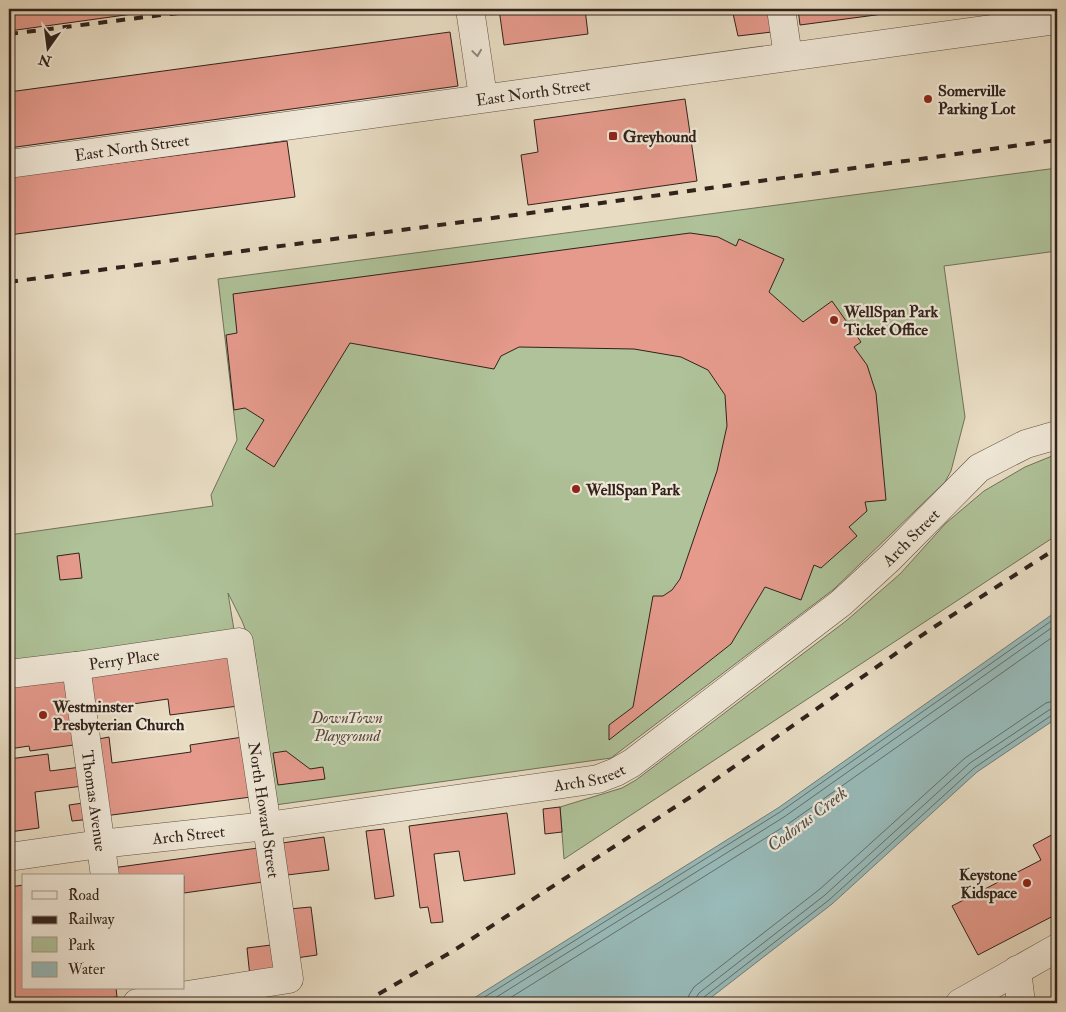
<svg xmlns="http://www.w3.org/2000/svg" width="1066" height="1012" viewBox="0 0 1066 1012" font-family="'IM FELL Double Pica',serif">
<rect width="100%" height="100%" fill="#e8dcc3"/>
<filter id="stains"><feTurbulence type="fractalNoise" baseFrequency=".004" numOctaves="4"/><feColorMatrix values="0 0 0 0 .2 0 0 0 0 .09 0 0 0 0 .02 0 0 0 .5 -.17"/></filter>
<radialGradient id="worn" r=".72"><stop offset=".6" stop-color="#630" stop-opacity="0"/><stop offset="1" stop-color="#630" stop-opacity=".3"/></radialGradient>
<!-- green -->
<path fill="#afc299" stroke="#70725a" d="M1057,168V251L944,266L965,417L951,471L945,482L834,589L611,758L275,805L255,654L242,621L228,593L234,630L9,663V535L213,506L211,495L237,440L218,279Z
M1057,454V535L564,859L560,807L622,788L636,780L846,621L900,574L946,523L984,491L1025,467Z"/>
<!-- water -->
<path fill="#98bab9" stroke="#6f7d7a" d="M1057,611V718L977,772L832,904L704,1003H466L778,808Z"/>
<g fill="none" stroke-linecap="round" stroke-linejoin="round">
<!-- shore -->
<path stroke="#646e6a" stroke-width="1" d="M475,1003L780,812L1057,617
M487,1003L784,817L1057,624
M502,1003L788,824L1057,634
M687,1003L689,995L694,987L820,889L965,758L1046,703L1057,700
M695,1003L696,998L699,993L825,895L970,763L1049,710L1057,708
M701,1003L704,997L829,900L974,768L1052,715L1057,714"/>
</g>
<!-- building -->
<path fill="#e59a8c" stroke="#31221c" d="M9,9H169L9,31Z
M499,9H585L588,34L504,45Z
M732,9H769L772,32L738,36Z
M798,9H921L800,25Z
M450,32L458,86L9,148V92Z
M685,99L697,181L528,205L521,155L538,152L534,120Z
M287,141L295,197L9,235V177Z
M690,233L718,237L736,246L739,239L784,259L769,292L803,322L832,301L861,342L854,347L867,365L876,393L886,500L865,502L867,511L849,527L857,536L821,568L814,565L801,600L765,587L731,644L609,740V725L633,707L653,596H663L672,590L680,579L717,471L727,426L725,395L708,370L681,357L634,349L519,347L501,356L494,369L350,343L274,467L246,449L264,420L245,408L234,410L226,335L237,333L233,294Z
M79,553L82,578L60,580L57,556Z
M230,651L238,706L170,715L168,699L90,710L85,671Z
M72,672L81,744L30,751L29,746L9,749V687Z
M109,737L112,763L191,752L190,745L243,737L251,797L104,816L93,740Z
M286,751L310,769L323,767L325,779L278,785L273,753Z
M48,754L50,771L81,767L83,786L35,792L39,828L9,832V759Z
M90,802L92,819L72,821L69,805Z
M560,807L562,832L545,834L543,809Z
M507,813L515,874L464,881L459,851L434,854L443,922L431,923L428,907L420,908L409,826Z
M384,829L394,896L375,899L366,831Z
M1057,832V914L978,955L952,906L1041,860L1033,845Z
M324,837L329,870L287,875L282,843Z
M258,848L263,882L184,893V876H113L112,868Z
M24,885V988H116L117,997L70,1003H14L9,966V887Z
M311,907L317,955L296,958L289,909Z
M271,945L275,974L250,977L247,948Z"/>
<g fill="none" stroke-linecap="round" stroke-linejoin="round">
<defs>
<g id="minor">
<path d="M470,9L483,97"/>
<path d="M781,9L788,56"/>
<path id="s1" d="M9,164L1057,20"/>
<path id="s2" d="M76,666L105,876"/>
<path id="s3" d="M9,674L76,666L239,642L267,826L289,979L137,1003"/>
<path id="s4" d="M9,857L100,844L267,826L598,779L616,772L632,763L841,603L890,558L979,468L1026,444L1057,435"/>
<path d="M1017,970L1021,1003"/>
<path d="M960,1003L1057,948"/>
</g>
</defs>
<!-- minor casing -->
<use href="#minor" stroke="#5f5046" stroke-width="29"/>
<!-- path -->
<path stroke="#31221c" stroke-width="3" stroke-dasharray="4 2.5" stroke-linecap="butt" d="M926,1003L937,997"/>
<!-- minor -->
<use href="#minor" stroke="#f0e8d8" stroke-width="28"/>
<!-- rail -->
<path stroke="#31221c" stroke-width="4" stroke-dasharray="9 9" stroke-linecap="butt" d="M9,34L210,9
M9,282L515,215L1057,140
M363,1003L453,951L692,796L931,629L1057,548"/>
</g>
<!-- one-way arrows -->
<defs><path id="oneway-chevron" d="M-2-3.5L2.5 0L-2 3.5" fill="none" stroke-width="1.6" stroke-linecap="round" stroke-linejoin="round" transform="scale(1.25)"/></defs>
<use stroke="#90857a" href="#oneway-chevron" transform="translate(477 53) rotate(82)"/>
<!-- markers -->
<g fill="#8f2418" stroke="#f0e8d8" stroke-width="2">
<circle cx="928" cy="99" r="5"/>
<rect x="608" y="131" width="10" height="10" rx="2.5"/>
<circle cx="834" cy="320" r="5"/>
<circle cx="576" cy="489" r="5"/>
<circle cx="43" cy="715" r="5"/>
<circle cx="1027" cy="883" r="5"/>
</g>
<g text-anchor="middle" stroke-width="4.5" stroke-linejoin="round" paint-order="stroke">
<!-- poi labels -->
<g font-size="16" font-weight="bold" fill="#31221c" stroke="#f0e8d8" text-anchor="start">
<text x="938" y="96">Somerville<tspan x="938" dy="18">Parking Lot</tspan></text>
<text x="623" y="142">Greyhound</text>
<text x="844" y="317">WellSpan Park<tspan x="844" dy="18">Ticket Office</tspan></text>
<text x="586" y="495">WellSpan Park</text>
<text x="53" y="712">Westminster<tspan x="53" dy="18">Presbyterian Church</tspan></text>
<text x="1017" y="880" text-anchor="end">Keystone<tspan x="1017" dy="18">Kidspace</tspan></text>
</g>
<!-- street labels -->
<g font-size="16" fill="#31221c" stroke="#f0e8d8">
<text dy="6" stroke="none"><textPath href="#s1" startOffset="529">East North Street</textPath></text>
<text dy="6" stroke="none"><textPath href="#s1" startOffset="124">East North Street</textPath></text>
<text dy="6" stroke="none"><textPath href="#s4" startOffset="991">Arch Street</textPath></text>
<text dy="6" stroke="none"><textPath href="#s3" startOffset="116">Perry Place</textPath></text>
<text dy="6" stroke="none"><textPath href="#s4" startOffset="586">Arch Street</textPath></text>
<text dy="6" stroke="none"><textPath href="#s2" startOffset="136">Thomas Avenue</textPath></text>
<text dy="6" stroke="none"><textPath href="#s3" startOffset="402">North Howard Street</textPath></text>
<text dy="6" stroke="none"><textPath href="#s4" startOffset="181">Arch Street</textPath></text>
</g>
<!-- park labels -->
<g font-size="16" font-style="italic" fill="#504a3b" stroke="#f0e8d8">
<text x="347" y="723">DownTown<tspan x="347" dy="18">Playground</tspan></text>
</g>
<!-- water labels -->
<g font-size="18" font-style="italic" fill="#50504b" stroke="#f0e8d8">
<text transform="translate(807 819) rotate(-37)" y="6">Codorus Creek</text>
</g>
</g>
<!-- margin -->
<rect width="1066" height="1012" fill="none" stroke="#e8dcc3" stroke-width="30"/>
<rect x="10" y="10" width="1046" height="992" fill="none" stroke="#31221c" stroke-width="2.5"/>
<rect x="15" y="15" width="1036" height="982" fill="none" stroke="#31221c"/>
<!-- legend -->
<rect x="22" y="874" width="162" height="115" fill="#f0e8d8" stroke="#a4998d"/>
<rect x="32" y="891" width="25" height="8" fill="#f0e8d8" stroke="#a4998d"/>
<text x="68" y="900" font-size="15" fill="#31221c">Road</text>
<rect x="32" y="916" width="25" height="8" fill="#31221c" stroke="#a4998d"/>
<text x="68" y="924" font-size="15" fill="#31221c">Railway</text>
<rect x="32" y="937" width="25" height="15" fill="#afc299" stroke="#a4998d"/>
<text x="68" y="950" font-size="15" fill="#31221c">Park</text>
<rect x="32" y="962" width="25" height="15" fill="#98bab9" stroke="#a4998d"/>
<text x="68" y="974" font-size="15" fill="#31221c">Water</text>
<!-- north arrow -->
<g transform="translate(48 48) rotate(194)" stroke="#f0e8d8" stroke-width="4" paint-order="stroke">
<path d="M0-4L9 19L0 12L-9 19Z" fill="#31221c"/>
<text y="-8" font-size="14" font-weight="bold" text-anchor="middle" fill="#31221c">N</text>
</g>
<rect width="100%" height="100%" filter="url(#stains)"/>
<rect width="100%" height="100%" fill="url(#worn)"/>
</svg>
